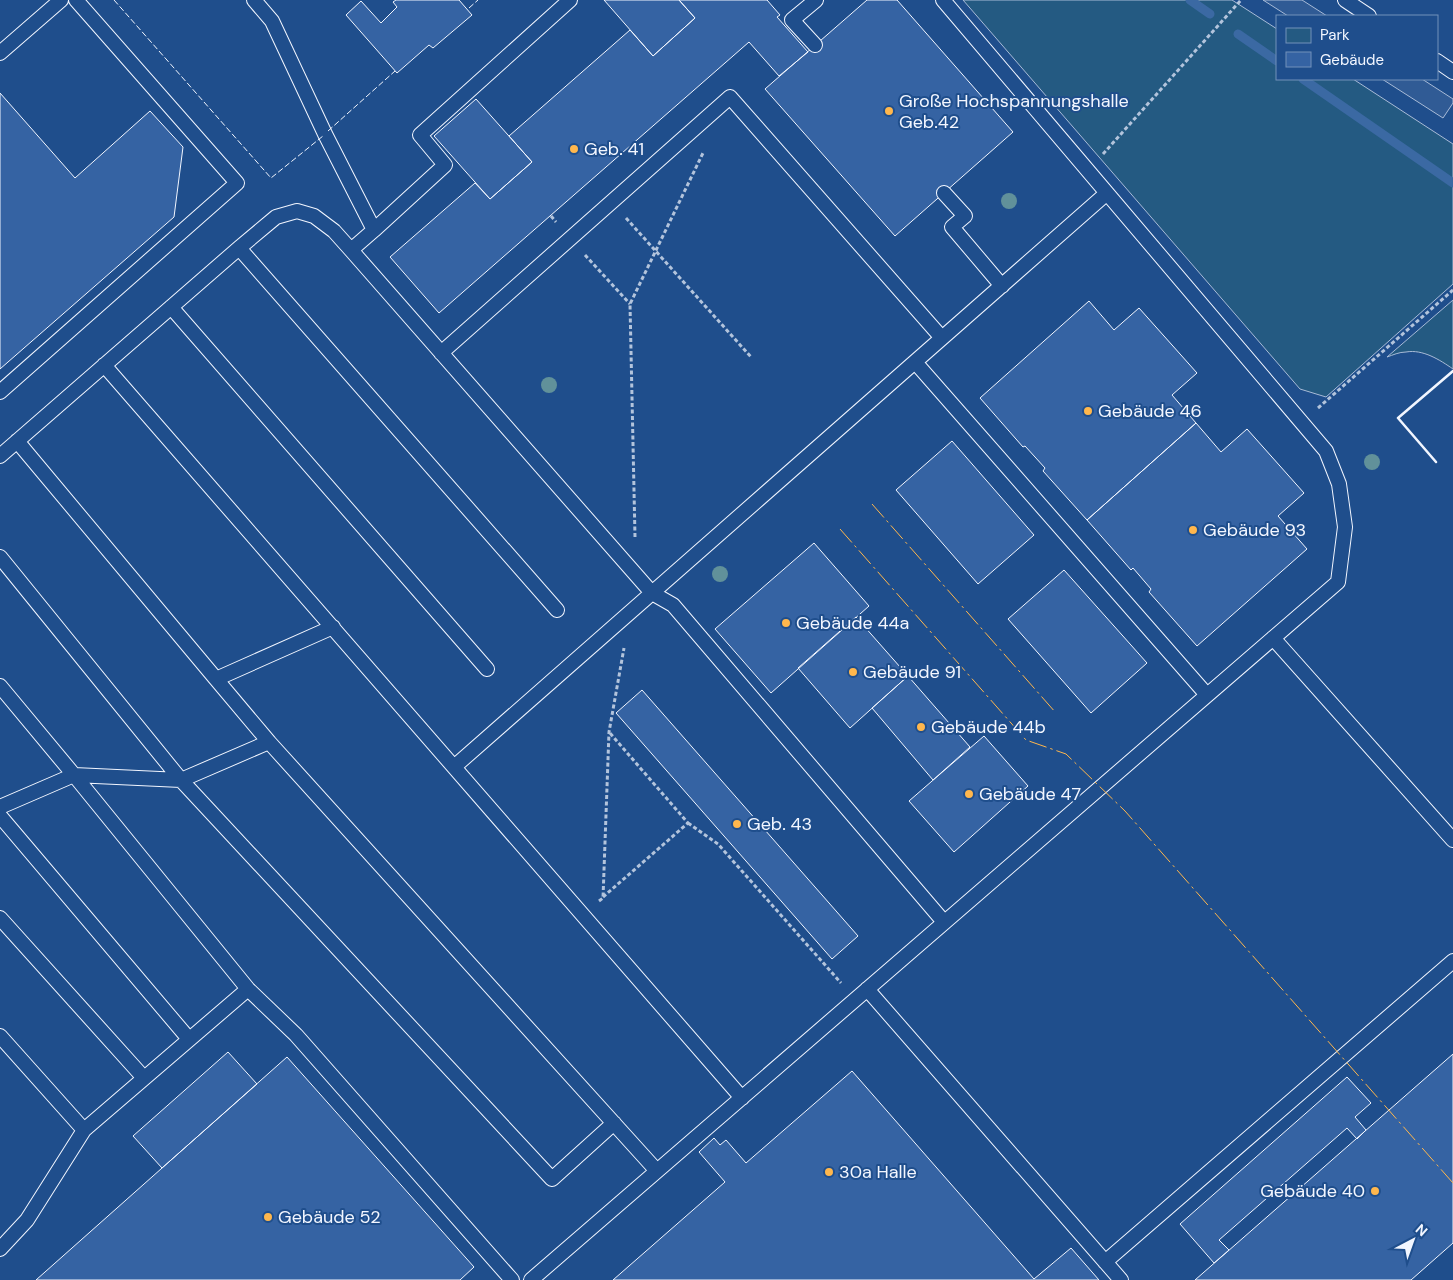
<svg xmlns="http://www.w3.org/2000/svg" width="1453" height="1280" viewBox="0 0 1453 1280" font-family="'DM Sans',sans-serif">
<rect width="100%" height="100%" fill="#1f4e8c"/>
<!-- green -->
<path fill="#245a82" stroke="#a8bbd7" d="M963,0H1232L1277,29V79H1353L1453,144V284L1326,397L1300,389Z
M1453,300V369C1440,360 1423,349 1406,352C1399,352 1393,355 1387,357Z"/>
<!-- parking -->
<path fill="#305b95" stroke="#a8bbd7" d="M1263,0H1302L1327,16H1288Z
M1382,79H1422L1453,99V103L1443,118Z"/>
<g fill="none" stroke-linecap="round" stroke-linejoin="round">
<!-- stream -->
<path stroke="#3b69a3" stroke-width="9" d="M1190,0L1210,14
M1238,34L1277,61
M1303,79L1453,183"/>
</g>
<!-- building -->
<path fill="#3563a3" stroke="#f2f6ff" d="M396,0H459L472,15L433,48L429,45L397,73L346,15L361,1L381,23L397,7L393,2Z
M604,0H679L695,18L653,56Z
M679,0H767L780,15L777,17L808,52L779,76L749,42L439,313L390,257L475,183L490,199L532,162L509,136L630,30L653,56L695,18Z
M867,0H897L1013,132L895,236L765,89Z
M0,93L75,178L150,111L183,147L174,217L0,369Z
M476,99L532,162L490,199L434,136Z
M1089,301L1114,330L1139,308L1197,373L1172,395L1196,423L1087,520L1043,471L1045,468L1025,446L1023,447L980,398Z
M1196,423L1221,452L1247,429L1304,493L1278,516L1307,549L1197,646L1149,592L1151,589L1133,568L1131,570L1087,520Z
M952,441L1034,535L978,584L896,490Z
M814,543L869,606L771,693L715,629Z
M1064,570L1147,663L1091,713L1008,619Z
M856,617L908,676L850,728L798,668Z
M908,676L970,747L933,780L872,708Z
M642,690L858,936L832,959L616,713Z
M984,736L1028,786L954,852L909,801Z
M228,1052L257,1084L162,1168L133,1136Z
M1453,1054V1243L1411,1280H1195Z
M287,1057L474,1267L460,1280H36Z
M852,1071L1034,1279L1071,1248L1099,1280H613L725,1182L699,1152L714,1138L720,1145L726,1140L746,1163Z
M1347,1077L1371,1103L1355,1117L1366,1130L1357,1139L1347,1128L1219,1240L1229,1250L1214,1263L1180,1224Z"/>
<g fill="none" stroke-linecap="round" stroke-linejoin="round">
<defs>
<path id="service" d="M254,0L272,21L325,134L374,230L351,250
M1345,0L1369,16
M815,45L792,20L816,0
M0,53L61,0
M1437,61L1453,72
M944,193L965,216L952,227L1002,286
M374,230L445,165L420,135L570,0
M239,248L557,610
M171,307L487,669
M441,353L730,97L942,338
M915,362L1207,695
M104,365L742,1098
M0,392L237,183L76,0
M17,441L216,679L333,627
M0,456L239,248L276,217L297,211L314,216L334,231L351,250L652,593L673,605L944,922
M0,557L181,780L552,1179L614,1123
M1273,638L1453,840
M216,679L269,742
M0,686L74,775L248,989L296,1035L512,1280
M454,767L1107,193
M0,807L74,775L181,780L269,742L657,1171
M0,816L189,1039
M0,918L144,1078
M867,989L1121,1280
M0,1036L84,1130
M0,1249L27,1220L84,1130L248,989
M1105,1262L1453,961
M531,1280L1338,582L1345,527L1339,484L1326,451L943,0"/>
</defs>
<!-- service casing -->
<use href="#service" stroke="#f2f6ff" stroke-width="16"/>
<!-- path -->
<path stroke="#b3c4dc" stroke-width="3" stroke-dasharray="4 2.5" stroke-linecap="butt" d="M1103,154L1241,0
M551,216L556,222
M626,218L751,357
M585,255L630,304
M1318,408L1453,290
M635,537L630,304L703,153
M688,823L718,844L841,983
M603,897L688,823L609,732
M599,901L603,898L609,732L624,648"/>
<!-- service -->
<use href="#service" stroke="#1f4e8c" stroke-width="14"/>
<!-- fence -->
<path stroke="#f2f6ff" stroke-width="1" stroke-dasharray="6 2.5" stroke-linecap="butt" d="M114,0L271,178L323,136
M469,8L478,0
M328,131L395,71"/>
<!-- wall -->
<path stroke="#f2f6ff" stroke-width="2.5" d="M1436,462L1398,418L1453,371"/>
<!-- power -->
<path stroke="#ffb74d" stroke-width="1" stroke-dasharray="18 4 2.5 4" stroke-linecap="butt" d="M872,504L1056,713
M840,529L1026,740L1066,754L1125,811L1453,1183"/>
</g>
<!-- trees -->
<g fill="#61919a">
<circle cx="1009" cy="201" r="8"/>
<circle cx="549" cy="385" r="8"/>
<circle cx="1372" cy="462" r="8"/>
<circle cx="720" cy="574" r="8"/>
</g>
<!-- markers -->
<g fill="#ffb74d" stroke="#1f4e8c" stroke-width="2">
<circle cx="889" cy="111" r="5"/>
<circle cx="574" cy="149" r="5"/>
<circle cx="1088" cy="411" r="5"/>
<circle cx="1193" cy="530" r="5"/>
<circle cx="786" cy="623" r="5"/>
<circle cx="853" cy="672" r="5"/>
<circle cx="921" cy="727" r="5"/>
<circle cx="969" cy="794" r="5"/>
<circle cx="737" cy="824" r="5"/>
<circle cx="829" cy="1172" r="5"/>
<circle cx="1375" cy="1191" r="5"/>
<circle cx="268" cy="1217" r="5"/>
</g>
<g text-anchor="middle" stroke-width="4" stroke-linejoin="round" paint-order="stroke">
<!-- poi labels -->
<g font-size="18" fill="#f2f6ff" stroke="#1f4e8c" text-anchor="start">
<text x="899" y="107">Große Hochspannungshalle<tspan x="899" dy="21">Geb.42</tspan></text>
<text x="584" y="155">Geb. 41</text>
<text x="1098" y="417">Gebäude 46</text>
<text x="1203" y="536">Gebäude 93</text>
<text x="796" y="629">Gebäude 44a</text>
<text x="863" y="678">Gebäude 91</text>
<text x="931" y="733">Gebäude 44b</text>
<text x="979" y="800">Gebäude 47</text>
<text x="747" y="830">Geb. 43</text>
<text x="839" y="1178">30a Halle</text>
<text x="1365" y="1197" text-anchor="end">Gebäude 40</text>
<text x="278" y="1223">Gebäude 52</text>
</g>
</g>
<!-- legend -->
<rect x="1276" y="15" width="162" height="65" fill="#1f4e8c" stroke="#7391ba"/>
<rect x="1286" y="28" width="25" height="15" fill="#245a82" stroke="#7391ba"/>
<text x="1320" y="40" font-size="15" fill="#f2f6ff">Park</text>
<rect x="1286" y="52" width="25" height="15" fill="#3563a3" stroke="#7391ba"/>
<text x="1320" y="65" font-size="15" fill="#f2f6ff">Gebäude</text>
<!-- north arrow -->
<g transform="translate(1413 1240) rotate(41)" stroke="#1f4e8c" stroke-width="4" paint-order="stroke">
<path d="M0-4L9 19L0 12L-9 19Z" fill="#f2f6ff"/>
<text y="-8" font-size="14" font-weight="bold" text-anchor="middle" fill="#f2f6ff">N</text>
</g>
</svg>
